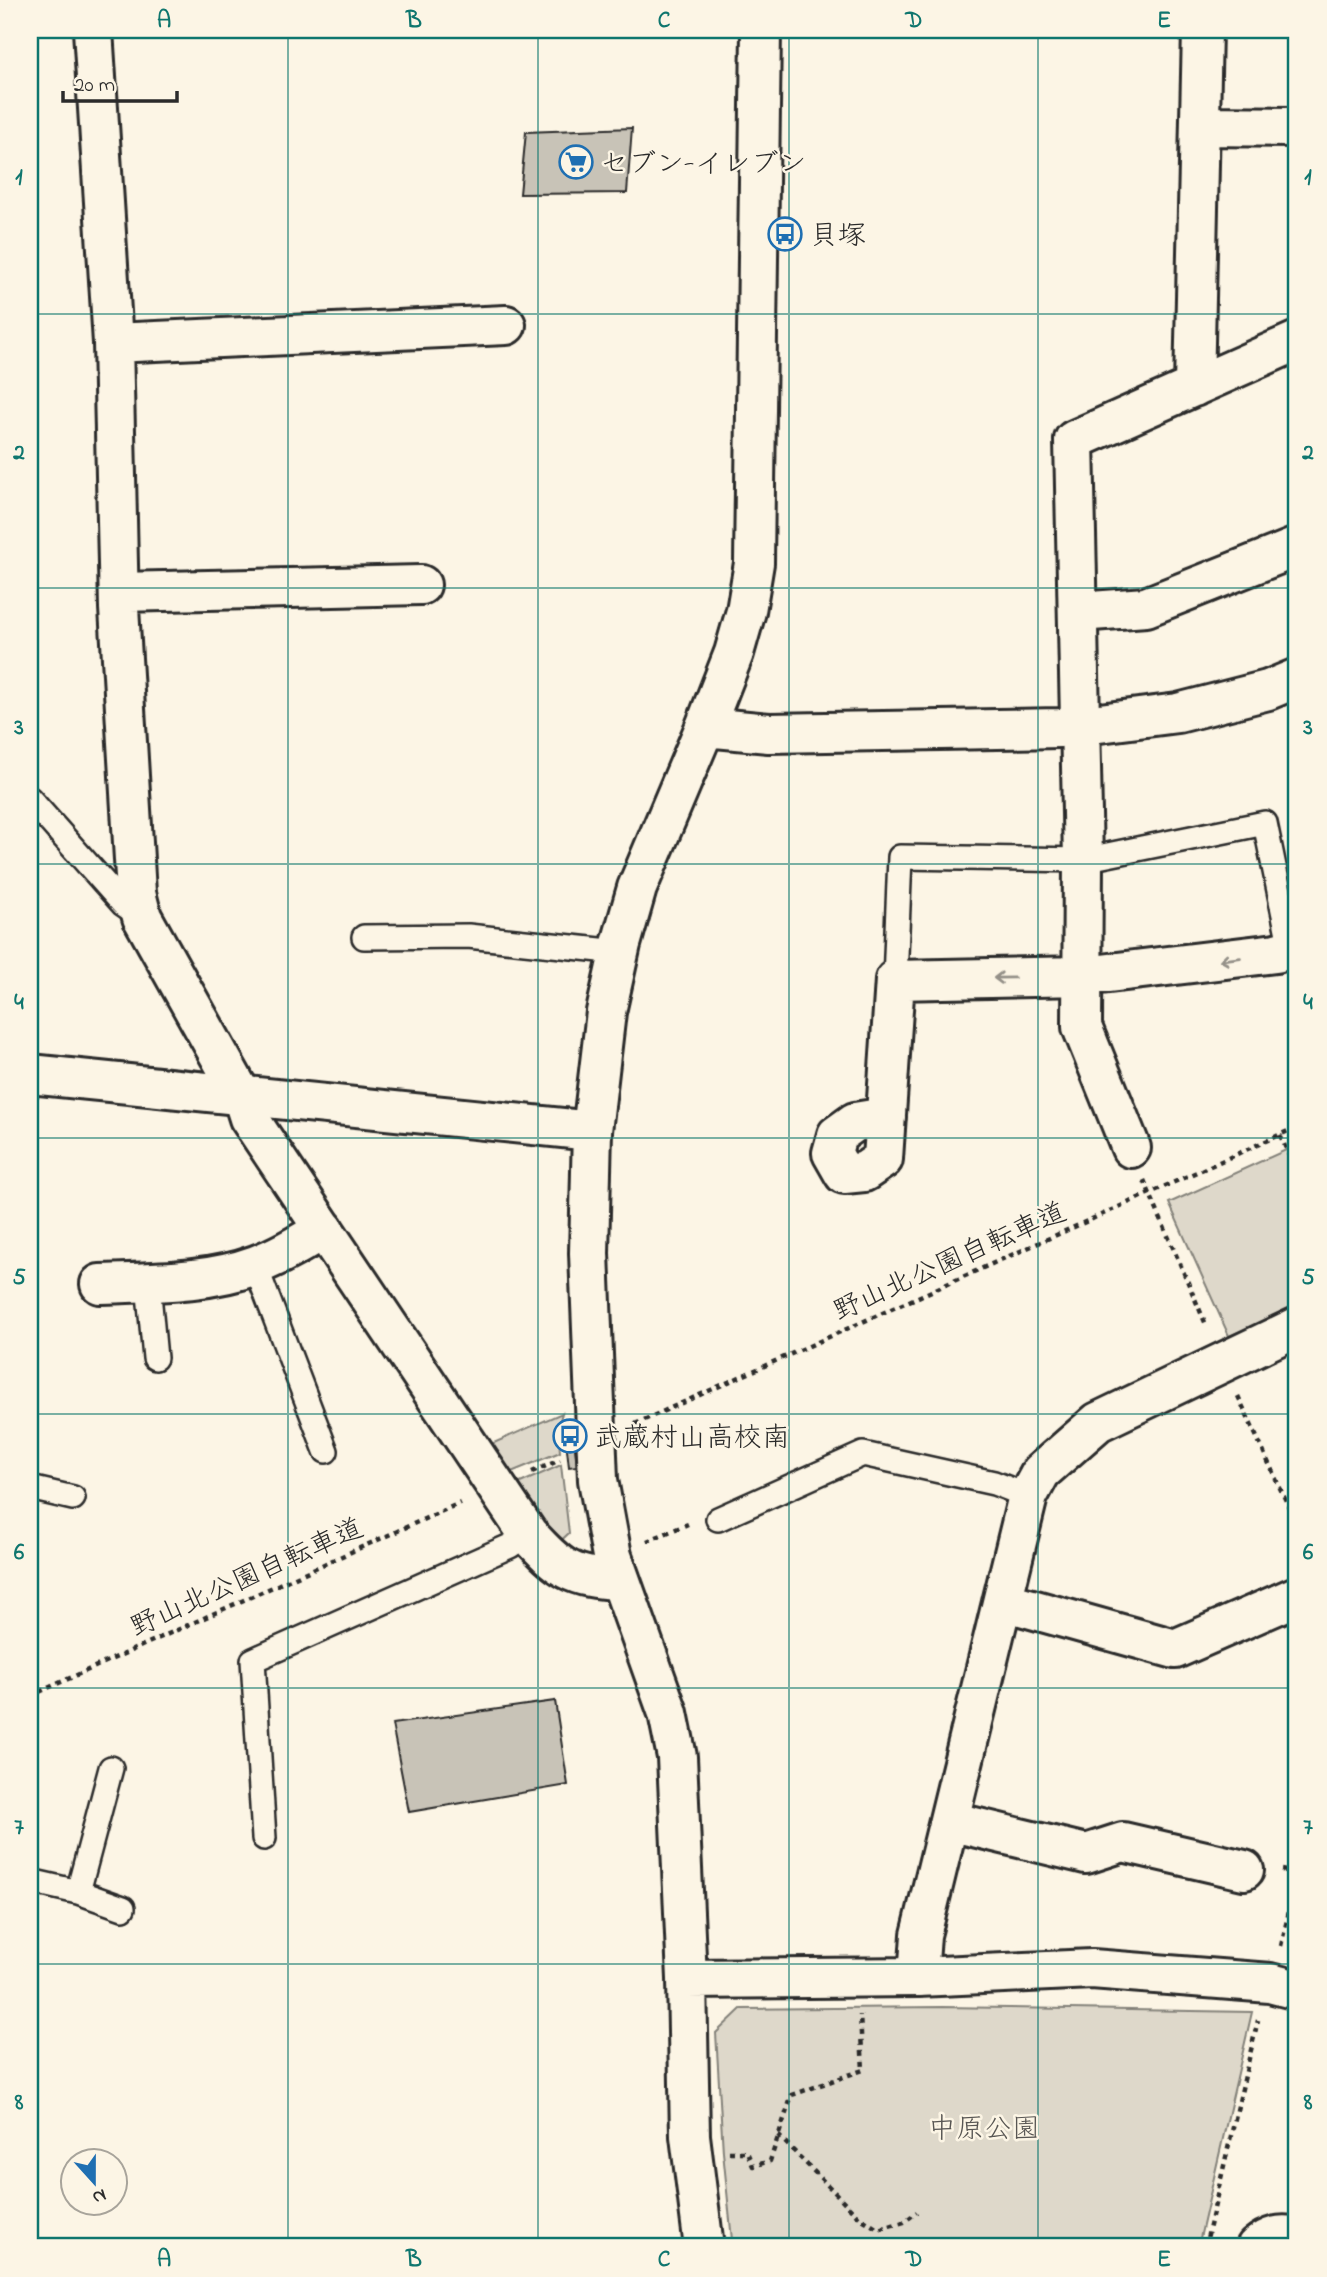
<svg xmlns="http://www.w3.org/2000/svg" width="1327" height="2277" viewBox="0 0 1327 2277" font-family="'Indie Flower','Klee One',sans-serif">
<rect width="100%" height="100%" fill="#fcf5e5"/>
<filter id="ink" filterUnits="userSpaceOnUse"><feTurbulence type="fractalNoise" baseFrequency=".0143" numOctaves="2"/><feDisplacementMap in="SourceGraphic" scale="14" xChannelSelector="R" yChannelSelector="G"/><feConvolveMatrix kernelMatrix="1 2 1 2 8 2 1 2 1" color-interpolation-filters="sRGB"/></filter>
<g filter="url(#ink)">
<!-- green -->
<path fill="#ded8ca" stroke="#84827a" stroke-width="2" d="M1297,1145V1307L1229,1336L1169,1203Z
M562,1413L558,1427L560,1452L499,1477L480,1449Z
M561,1465L569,1533L553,1548L509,1488Z
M942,2007L1252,2012L1198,2247H824L732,2240L723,2152L716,2033L741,2009Z"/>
<!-- building -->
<path fill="#c8c3b7" stroke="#2b2b2b" stroke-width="2" d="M632,128L627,193L520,194L526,132Z
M565,1431H573L577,1466L569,1467Z
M555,1701L568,1785L409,1812L392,1724Z"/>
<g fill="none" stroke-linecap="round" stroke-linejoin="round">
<defs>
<path id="service" d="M30,799L123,904L142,917
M364,937L468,936L619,952
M895,980L900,857L1083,860L1265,823L1291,949
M255,1265L326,1451
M148,1283L155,1358
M30,1488L73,1498
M718,1519L863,1454L994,1483L1028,1496
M264,1838L253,1660L510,1546L528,1534
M30,1881L78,1892L123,1908
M78,1892L111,1768"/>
<path id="minor" d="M93,30L113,343L119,608L136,893L142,917L242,1096L249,1118L528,1534C560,1569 571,1578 620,1580
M1200,126L1297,127
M113,343L506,325
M1194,387L1202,30
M119,592L421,585
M1078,612L1146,607L1297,547
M886,1117L855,1122L837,1135L832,1153L844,1174L864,1172L883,1159L895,980L1084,976L1276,953L1297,947
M1131,1148L1082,1027L1083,860L1074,440L1297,341
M100,1284C152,1282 207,1283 256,1265C280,1256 302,1243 324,1229
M1003,1601L1175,1649L1297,1596
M949,1821L1086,1854L1123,1842L1244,1870
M918,1977L921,1935L1028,1496L1041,1472L1098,1422L1297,1327
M1256,2247C1269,2236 1280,2233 1297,2237"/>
<path id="tertiary" d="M705,727L769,733L1060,728L1178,713L1268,690L1297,678
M30,1074L592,1131
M687,1979L918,1977L1092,1969L1270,1983L1297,1990
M704,2247L690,2136L687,1979L677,1757L668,1713L612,1556L598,1480L589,1253L592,1131L606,1012L621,944L637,888L705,727L734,653L746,611L754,563L761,30"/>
</defs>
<!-- service casing -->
<use href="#service" stroke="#2b2b2b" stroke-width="28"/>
<!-- minor casing -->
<use href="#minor" stroke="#2b2b2b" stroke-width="44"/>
<!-- tertiary casing -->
<use href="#tertiary" stroke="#2b2b2b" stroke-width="44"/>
<!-- path -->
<path stroke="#2b2b2b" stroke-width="4.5" stroke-dasharray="5 5" stroke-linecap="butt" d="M1280,1135L1297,1173
M1144,1180L1207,1327
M1238,1396L1297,1525
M635,1424L1297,1127
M532,1472L560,1460
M647,1541L688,1524
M30,1696L460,1503
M1282,1870L1297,1873
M1281,1946L1297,1876
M778,2135L859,2217L878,2229L904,2222L917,2212
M729,2152H747L753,2166L770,2161L792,2095L863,2070L860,2015
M1205,2247L1258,2020"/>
<!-- service -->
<use href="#service" stroke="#fcf5e5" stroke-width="23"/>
<!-- minor -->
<use href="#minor" stroke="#fcf5e5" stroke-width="38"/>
<!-- tertiary -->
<use href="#tertiary" stroke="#fcf5e5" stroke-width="38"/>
</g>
<!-- one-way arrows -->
<defs><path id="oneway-shaft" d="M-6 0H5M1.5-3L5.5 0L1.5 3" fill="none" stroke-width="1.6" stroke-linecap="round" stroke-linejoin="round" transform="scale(1.75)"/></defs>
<g stroke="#949088">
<use href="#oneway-shaft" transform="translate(1230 959) rotate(173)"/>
<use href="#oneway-shaft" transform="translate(1004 978) rotate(179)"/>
</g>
</g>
<!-- grid -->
<path fill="none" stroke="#0f766e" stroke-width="2" stroke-opacity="0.55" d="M288,30V2247M538,30V2247M789,30V2247M1038,30V2247M30,314H1297M30,588H1297M30,864H1297M30,1138H1297M30,1414H1297M30,1688H1297M30,1964H1297"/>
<!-- icons -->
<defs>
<symbol id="supermarket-ring" viewBox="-11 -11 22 22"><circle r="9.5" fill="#fcf5e5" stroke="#1f6fb2" stroke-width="1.5"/><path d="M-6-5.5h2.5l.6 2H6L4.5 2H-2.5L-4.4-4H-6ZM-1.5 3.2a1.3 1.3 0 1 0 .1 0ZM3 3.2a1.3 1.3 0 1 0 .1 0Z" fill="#1f6fb2"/></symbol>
<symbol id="bus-ring" viewBox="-11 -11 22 22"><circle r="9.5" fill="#fcf5e5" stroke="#1f6fb2" stroke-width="1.5"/><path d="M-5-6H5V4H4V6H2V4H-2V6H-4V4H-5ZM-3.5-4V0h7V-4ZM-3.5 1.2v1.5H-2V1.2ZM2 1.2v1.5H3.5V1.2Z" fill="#1f6fb2"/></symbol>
</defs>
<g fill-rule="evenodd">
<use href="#supermarket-ring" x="557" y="143" width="38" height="38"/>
<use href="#bus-ring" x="766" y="215" width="38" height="38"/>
<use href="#bus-ring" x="551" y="1417" width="38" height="38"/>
</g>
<g text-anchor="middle" stroke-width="5" stroke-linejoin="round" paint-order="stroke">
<!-- poi labels -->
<g font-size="28" fill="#2b2b2b" stroke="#fcf5e5" text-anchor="start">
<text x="600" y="172">セブン-イレブン</text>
<text x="810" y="244">貝塚</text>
<text x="594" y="1446">武蔵村山高校南</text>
</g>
<!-- street labels -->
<g font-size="28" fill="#2b2b2b" stroke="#fcf5e5">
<text transform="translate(949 1260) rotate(-24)" y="10">野山北公園自転車道</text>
<text transform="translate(246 1576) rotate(-24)" y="10">野山北公園自転車道</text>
</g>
<!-- park labels -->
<g font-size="28" fill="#585653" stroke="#fcf5e5">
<text x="984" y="2137">中原公園</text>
</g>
</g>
<!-- margin -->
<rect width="1327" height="2277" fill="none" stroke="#fcf5e5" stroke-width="77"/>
<!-- north arrow -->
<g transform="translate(94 2182) rotate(159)"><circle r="33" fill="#fcf5e5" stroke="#a8a49b" stroke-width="2"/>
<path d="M0-5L12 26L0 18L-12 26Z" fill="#1f6fb2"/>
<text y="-10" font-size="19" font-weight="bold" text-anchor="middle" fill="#2b2b2b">N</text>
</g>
<!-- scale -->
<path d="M63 91v10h114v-10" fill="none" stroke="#2b2b2b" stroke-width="3.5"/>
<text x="74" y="91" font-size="21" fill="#2b2b2b" stroke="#fcf5e5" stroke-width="5" paint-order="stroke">20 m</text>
<rect x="38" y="38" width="1250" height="2200" fill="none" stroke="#0f766e" stroke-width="2.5"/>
<g font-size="23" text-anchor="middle" font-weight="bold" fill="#0f766e">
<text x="164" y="27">A</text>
<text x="414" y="27">B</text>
<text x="664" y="27">C</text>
<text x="914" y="27">D</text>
<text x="1164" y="27">E</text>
<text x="19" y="184">1</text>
<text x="1308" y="184">1</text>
<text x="19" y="459">2</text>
<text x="1308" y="459">2</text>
<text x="19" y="734">3</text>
<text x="1308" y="734">3</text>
<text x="19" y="1009">4</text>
<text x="1308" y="1009">4</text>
<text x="19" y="1284">5</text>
<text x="1308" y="1284">5</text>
<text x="19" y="1559">6</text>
<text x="1308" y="1559">6</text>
<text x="19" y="1834">7</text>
<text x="1308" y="1834">7</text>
<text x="19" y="2109">8</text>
<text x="1308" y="2109">8</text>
<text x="164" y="2266">A</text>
<text x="414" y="2266">B</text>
<text x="664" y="2266">C</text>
<text x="914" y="2266">D</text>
<text x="1164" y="2266">E</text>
</g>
</svg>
